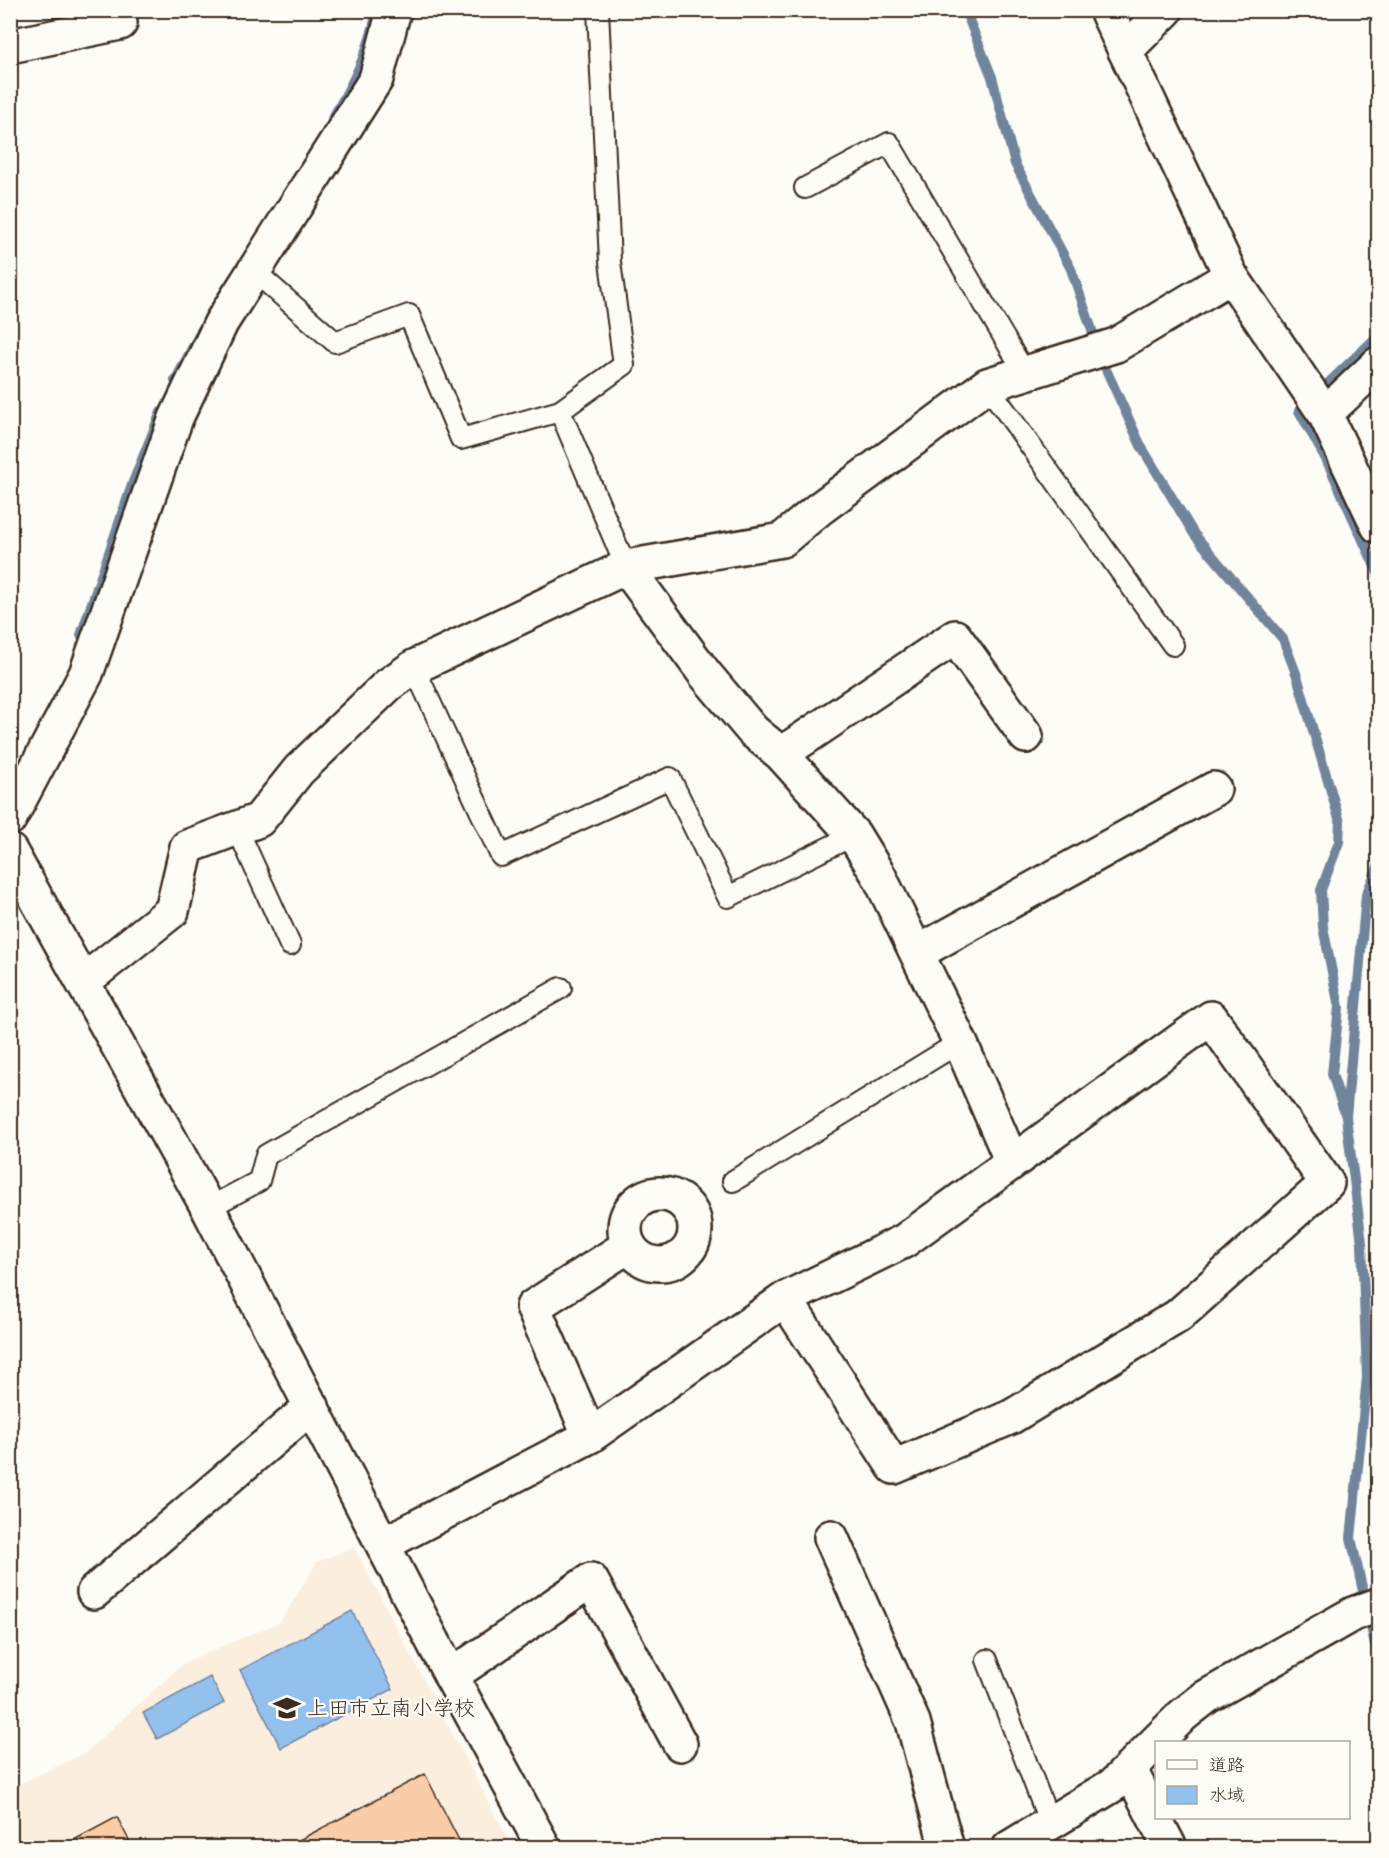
<svg xmlns="http://www.w3.org/2000/svg" width="1389" height="1858" viewBox="0 0 1389 1858" font-family="'Playpen Sans','Klee One',sans-serif">
<rect width="100%" height="100%" fill="#fdfcf7"/>
<filter id="ink" filterUnits="userSpaceOnUse"><feTurbulence type="fractalNoise" baseFrequency=".0167" numOctaves="2"/><feDisplacementMap in="SourceGraphic" scale="12" xChannelSelector="R" yChannelSelector="G"/><feConvolveMatrix kernelMatrix="1 2 1 2 8 2 1 2 1" color-interpolation-filters="sRGB"/></filter>
<g filter="url(#ink)">
<!-- built -->
<path fill="#fceedf" d="M354,1547L512,1847H11L10,1788L85,1753L185,1662L280,1622L317,1562Z"/>
<!-- water -->
<path fill="#93c1ee" stroke="#70859b" stroke-width="1.5" d="M352,1611L393,1689L281,1748L240,1670Z
M210,1677L224,1703L157,1739L143,1713Z"/>
<g fill="none" stroke-linecap="round" stroke-linejoin="round">
<!-- stream -->
<path stroke="#70859b" stroke-width="10" d="M965,10L992,77L1015,164L1071,269L1104,365L1141,446L1194,534L1283,639L1297,676L1340,822L1339,842L1321,890L1323,927L1339,1007L1332,1074L1346,1117
M332,119C352,85 370,50 377,10
M1378,336L1299,411L1326,459L1378,573
M175,381L202,329
M81,635L133,482L161,412
M1378,867L1366,895L1346,1117L1362,1243L1367,1377L1351,1538L1378,1658"/>
</g>
<!-- building -->
<path fill="#facda8" stroke="#3b2a1e" stroke-width="1.5" d="M425,1774L463,1848H284Z
M117,1817L133,1848H59Z"/>
<g fill="none" stroke-linecap="round" stroke-linejoin="round">
<defs>
<path id="service" d="M598,10L610,262L624,365L560,411L626,567
M805,188L889,143L1025,373
M254,271L335,342L409,315L461,439L560,411
M987,385L1173,645
M414,667L501,856L670,778L728,897L854,835
M237,828L290,945
M733,1181L960,1042
M208,1208L259,1181L266,1155L561,988
M987,1660L1049,1821"/>
<path id="minor" d="M1106,10L1231,276L1325,414L1378,526
M10,46L120,23
M1125,51L1166,10
M1325,414L1378,364
M626,567L705,674L753,731L781,754L854,835L879,876L960,1042L1012,1162
M781,754L955,637L1026,736
M10,818L86,674L176,418L221,323L376,79L394,10
M917,953L1214,789
M84,981L172,911L187,847L259,820L299,770L388,685L414,667L626,567L782,540L819,509L987,385L1116,345L1231,276
M625 1229a35 35 0 1 1 70 0a35 35 0 1 1-70 0Z
M590,1436L533,1307L628,1246
M831,1537L913,1722L947,1848
M384,1544L590,1436L785,1299L904,1241L1211,1018L1327,1183L1178,1316L1011,1417L894,1467L785,1299
M94,1592L312,1406
M451,1676L591,1580L680,1744
M1130,1770L1170,1848
M1009,1848L1113,1785L1183,1715L1206,1697L1353,1614L1378,1605"/>
<path id="tertiary" d="M10,851L208,1208L451,1676L544,1848"/>
</defs>
<!-- service casing -->
<use href="#service" stroke="#3b2a1e" stroke-width="24"/>
<!-- minor casing -->
<use href="#minor" stroke="#3b2a1e" stroke-width="38"/>
<!-- tertiary casing -->
<use href="#tertiary" stroke="#3b2a1e" stroke-width="38"/>
<!-- service -->
<use href="#service" stroke="#fdfcf7" stroke-width="20"/>
<!-- minor -->
<use href="#minor" stroke="#fdfcf7" stroke-width="33"/>
<!-- tertiary -->
<use href="#tertiary" stroke="#fdfcf7" stroke-width="33"/>
</g>
</g>
<!-- icons -->
<defs>
<symbol id="school-bare" viewBox="-9 -9 18 18"><path d="M0-5L7-2L0 1L-7-2ZM-4 1L0 2.5L4 1V4Q0 6-4 4Z" fill="#3b2a1e" stroke="#fdfcf7" stroke-width="2.5" paint-order="stroke"/></symbol>
</defs>
<g fill-rule="evenodd">
<use href="#school-bare" x="268" y="1689" width="38" height="38"/>
</g>
<g text-anchor="middle" stroke-width="4.5" stroke-linejoin="round" paint-order="stroke">
<!-- poi labels -->
<g font-size="21" fill="#3b2a1e" stroke="#fdfcf7" text-anchor="start">
<text x="307" y="1715">上田市立南小学校</text>
</g>
</g>
<!-- margin -->
<rect width="1389" height="1858" fill="none" stroke="#fdfcf7" stroke-width="36"/>
<rect x="18" y="18" width="1353" height="1822" fill="none" stroke="#3b2a1e" stroke-width="2" filter="url(#ink)"/>
<!-- legend -->
<rect x="1155" y="1741" width="195" height="78" fill="#fdfcf7" stroke="#afa8a0" stroke-width="1.5"/>
<rect x="1167" y="1760" width="30" height="9" fill="#fdfcf7" stroke="#afa8a0" stroke-width="1.5"/>
<text x="1209" y="1771" font-size="18" fill="#3b2a1e">道路</text>
<rect x="1167" y="1786" width="30" height="18" fill="#93c1ee" stroke="#afa8a0" stroke-width="1.5"/>
<text x="1209" y="1801" font-size="18" fill="#3b2a1e">水域</text>
</svg>
